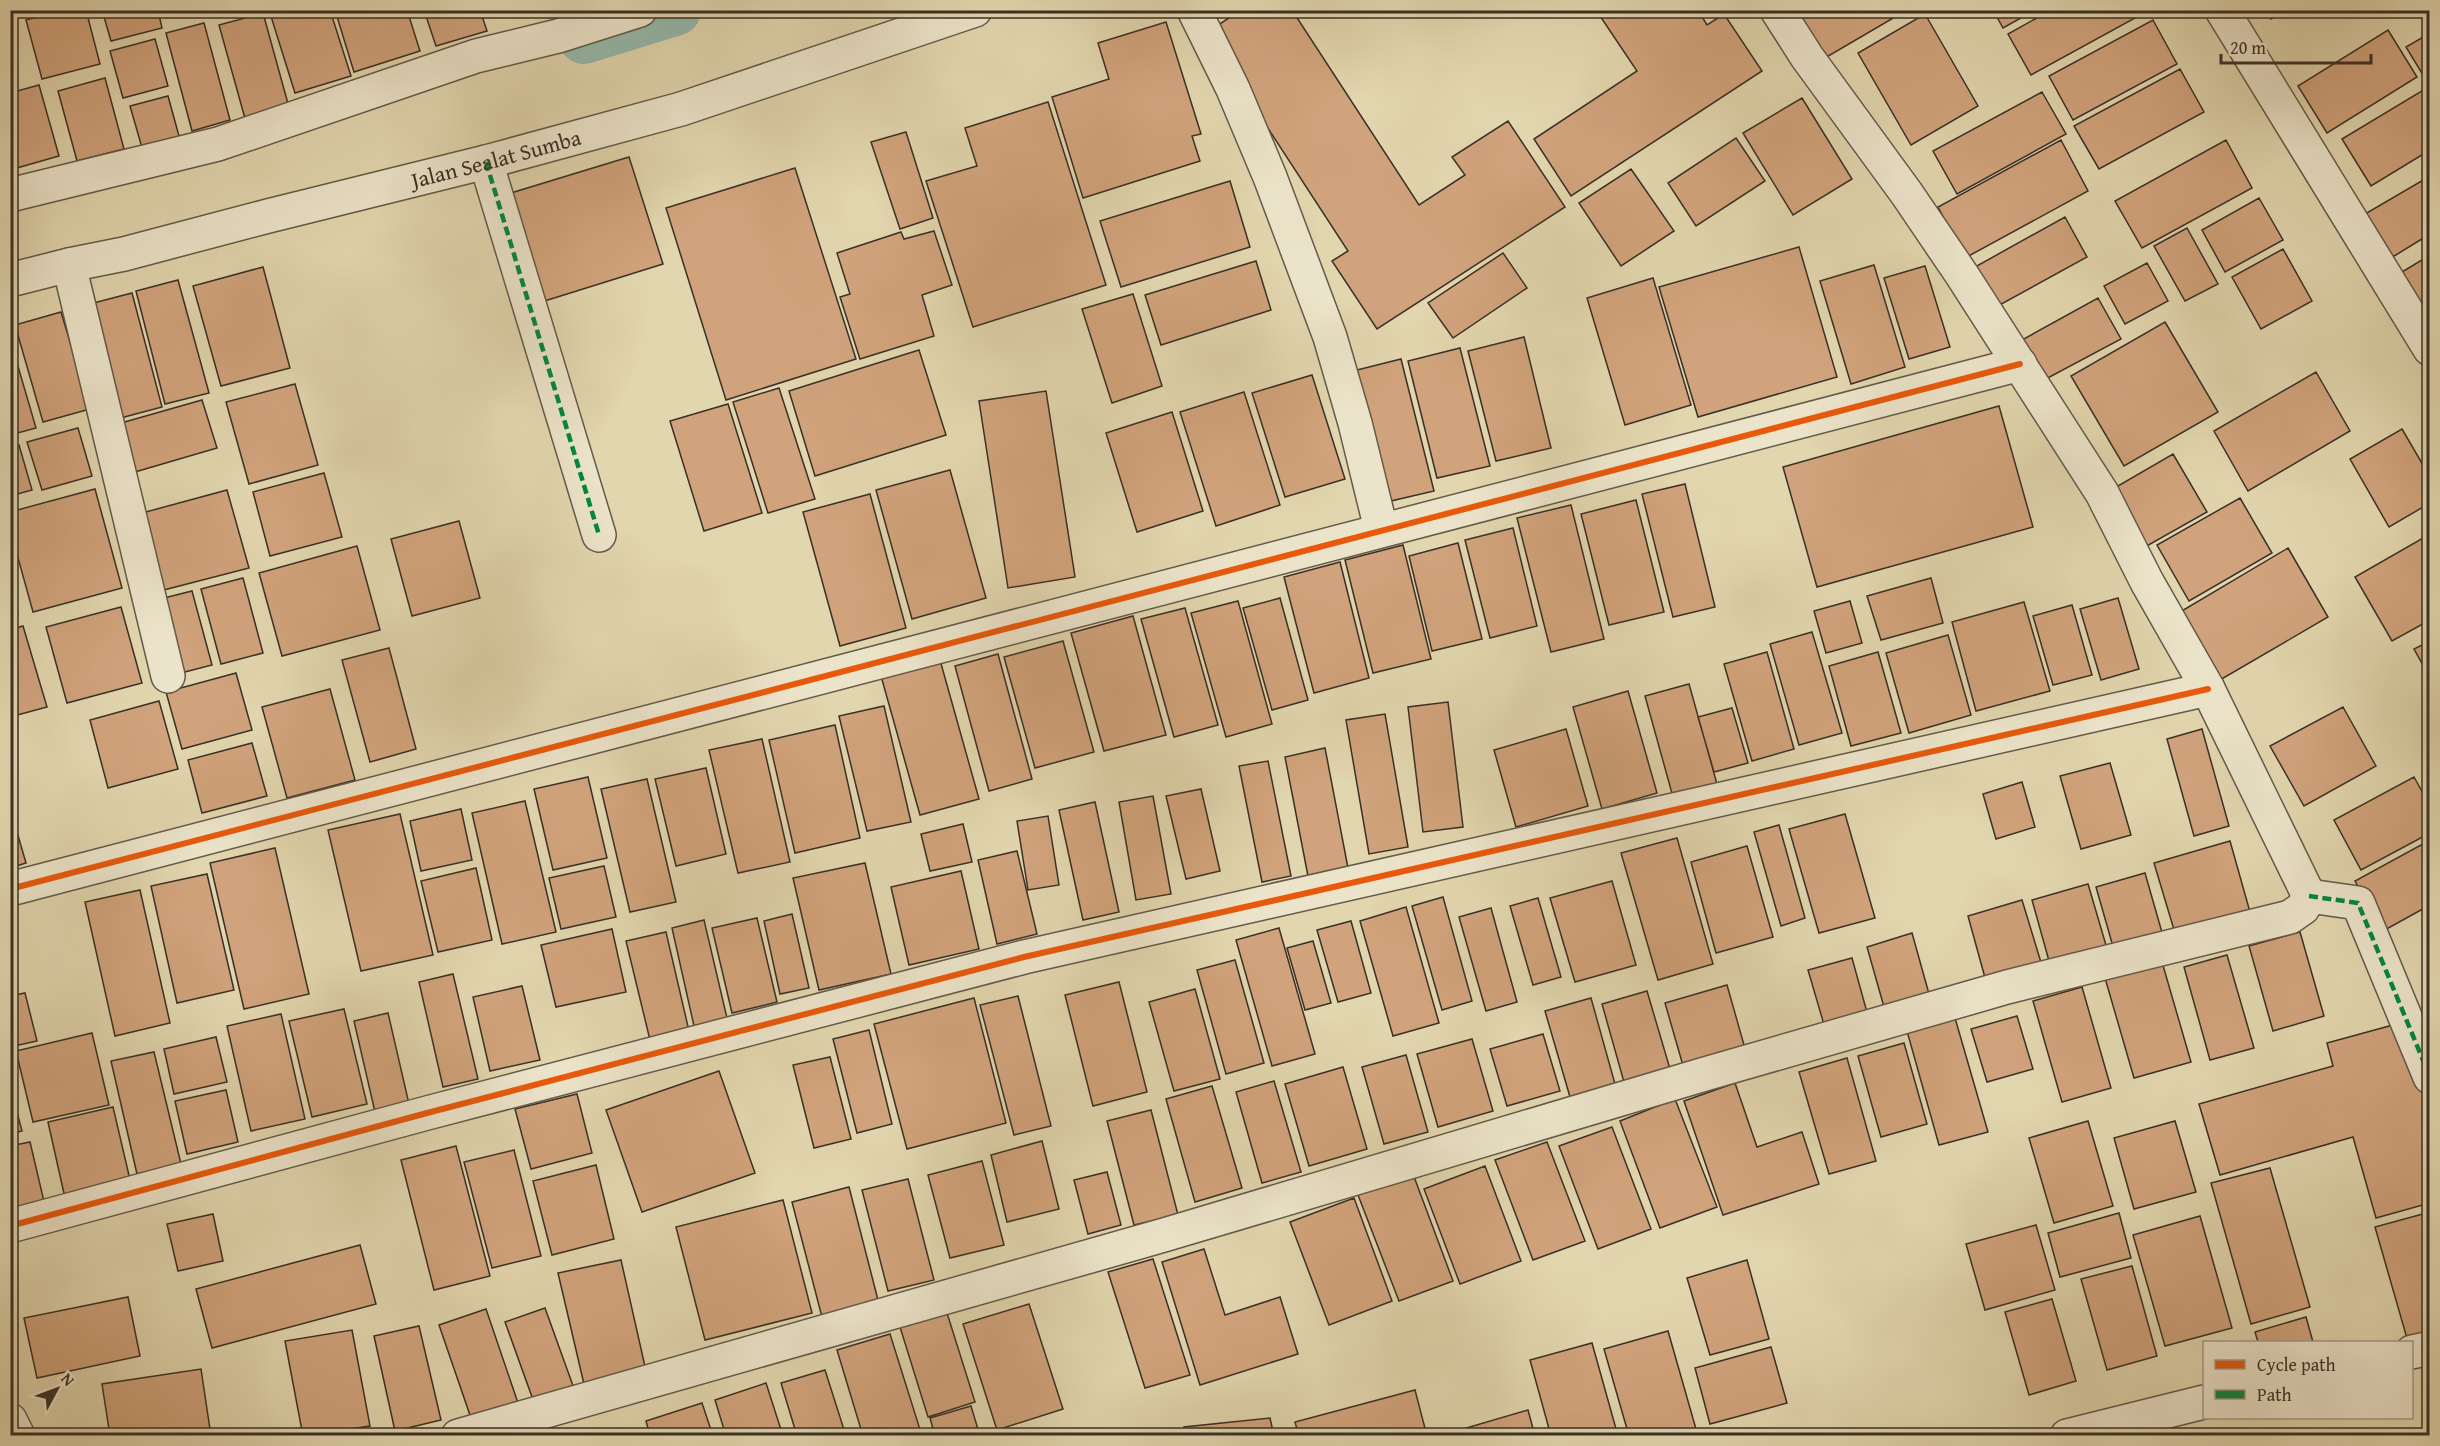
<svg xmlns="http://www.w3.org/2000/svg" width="2440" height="1446" viewBox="0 0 2440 1446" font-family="'Gentium Book Plus',serif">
<rect width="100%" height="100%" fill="#e2d6ae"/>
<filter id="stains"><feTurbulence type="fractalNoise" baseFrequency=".00333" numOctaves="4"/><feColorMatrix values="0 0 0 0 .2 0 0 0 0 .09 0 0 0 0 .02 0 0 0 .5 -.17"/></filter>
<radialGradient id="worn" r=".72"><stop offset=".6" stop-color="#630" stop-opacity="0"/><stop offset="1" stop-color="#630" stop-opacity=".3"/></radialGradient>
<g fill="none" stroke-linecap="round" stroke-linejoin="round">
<!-- canal -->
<path stroke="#95b9ac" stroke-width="52" d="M584,38L675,10"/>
</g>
<!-- building -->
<path fill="#d1a37c" stroke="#393027" stroke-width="1.5" d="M10,10H45L10,20Z
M62,10H86L100,64L42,79L26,20Z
M102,10H158L162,28L111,41Z
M269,10H330L351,76L295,93Z
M335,10H407L420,51L354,72Z
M424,10H480L487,31L436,46Z
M1241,10H1292L1419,205L1465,175L1452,157L1508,121L1565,207L1377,329L1332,261L1348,251L1206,33Z
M1596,10H1698L1707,25L1724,14L1762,71L1571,196L1534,139L1637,71Z
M1797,10H1907L1825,58Z
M1993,10H2035L2003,28Z
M2051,10H2145L2146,12L2031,75L2008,34Z
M2265,10H2285L2271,19Z
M263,13L290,111L246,122L219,25Z
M1925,14L1978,106L1911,145L1858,53Z
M2153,20L2177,64L2073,120L2049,76Z
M1166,22L1201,134L1192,136L1200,161L1083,198L1052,97L1109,79L1098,43Z
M204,23L230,120L192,131L166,33Z
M2388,30L2417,77L2327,133L2298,86Z
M2430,33V77L2426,80L2406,47Z
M155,39L168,86L123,98L110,51Z
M2180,69L2204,112L2099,169L2074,126Z
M105,78L124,149L77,161L58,91Z
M39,85L59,156L10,170V93Z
M2430,86V150L2371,186L2342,139Z
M2042,92L2066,134L1957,194L1933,151Z
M168,96L182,147L145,158L130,106Z
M1802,98L1852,179L1793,215L1743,133Z
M1048,102L1106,285L973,327L926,181L977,166L965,128Z
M906,132L933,218L900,229L871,142Z
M1736,138L1765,181L1696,226L1668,183Z
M2061,140L2088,191L1965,258L1938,207Z
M2226,140L2252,188L2142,248L2115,201Z
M629,157L663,264L535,304L501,196Z
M795,168L856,359L726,400L666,208Z
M1631,169L1674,231L1621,266L1579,203Z
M2430,176V234L2391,258L2365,214Z
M1230,181L1250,247L1121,287L1100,221Z
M2259,198L2283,240L2225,272L2202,230Z
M2065,217L2087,257L1996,307L1975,267Z
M2187,228L2218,284L2185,301L2154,246Z
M934,231L952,285L922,295L934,336L860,359L840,297L850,294L837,253L901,232L904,239Z
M1799,247L1837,377L1698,417L1659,287Z
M2283,249L2312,301L2261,329L2232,277Z
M1503,253L1527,288L1453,338L1428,303Z
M2430,255V317L2402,272Z
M1256,261L1271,310L1161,345L1145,295Z
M2147,263L2168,301L2125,324L2104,286Z
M1874,265L1905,367L1851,384L1820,281Z
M1925,266L1950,347L1909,359L1884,278Z
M263,267L290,368L221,386L193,286Z
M1653,278L1691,405L1625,425L1587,298Z
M178,280L209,393L165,404L136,291Z
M132,293L162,407L113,420L82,306Z
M1133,294L1162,386L1112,403L1082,309Z
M2098,298L2121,339L2044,380L2022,340Z
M61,312L90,409L43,422L15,325Z
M2165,322L2218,412L2124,466L2071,376Z
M1524,337L1551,448L1496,461L1468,351Z
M10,339L36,428L10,435Z
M1460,348L1490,466L1437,478L1408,361Z
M919,350L946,435L815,476L789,391Z
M1401,359L1434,491L1378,504L1345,373Z
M2316,372L2350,431L2248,491L2214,431Z
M1312,375L1345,479L1285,497L1252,393Z
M295,384L318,465L249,484L226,402Z
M779,388L815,499L768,513L733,402Z
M1046,391L1075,577L1008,588L979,401Z
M1244,392L1280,505L1216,526L1180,412Z
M202,400L217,448L128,474L114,425Z
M728,404L762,513L704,531L670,421Z
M1999,406L2033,527L1817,587L1783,467Z
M1172,412L1203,511L1137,532L1106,433Z
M78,428L92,476L42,490L27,442Z
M2402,429L2430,477V503L2389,527L2350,459Z
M19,445L32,490L10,496V447Z
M2173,454L2207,512L2145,547L2111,490Z
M950,470L986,598L912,619L876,490Z
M324,473L342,537L270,556L253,492Z
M1685,484L1715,607L1673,617L1642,494Z
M95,489L122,588L33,612L10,529V512Z
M227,490L249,568L152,593L131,516Z
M870,494L906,628L840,646L803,512Z
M2240,498L2272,553L2189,601L2157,545Z
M1636,500L1664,612L1609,625L1581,514Z
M1571,505L1604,639L1551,652L1517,518Z
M459,521L480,598L412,616L391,539Z
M1513,528L1537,626L1490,638L1465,540Z
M2430,534V620L2392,641L2355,577Z
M1458,543L1482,639L1432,651L1409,556Z
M1403,545L1431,659L1373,673L1345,560Z
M357,546L380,630L282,656L259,573Z
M2288,548L2328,617L2220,680L2180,612Z
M1340,562L1369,678L1314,693L1284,577Z
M243,578L263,653L221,664L201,589Z
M1931,578L1943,623L1881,640L1867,596Z
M10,589L18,614L10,616Z
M192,591L212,665L173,675L152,601Z
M1280,598L1308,700L1272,710L1243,608Z
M2118,598L2139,669L2101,680L2080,609Z
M1238,601L1272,724L1226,737L1191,613Z
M1850,601L1862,643L1826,653L1814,611Z
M2024,602L2050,691L1976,711L1952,622Z
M2072,605L2092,675L2053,685L2033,616Z
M121,607L142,683L67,703L46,627Z
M1185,608L1218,725L1174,737L1141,619Z
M1133,616L1166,735L1104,751L1071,633Z
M23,626L47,707L10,717V630Z
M1812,632L1842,733L1799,745L1770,644Z
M1948,635L1971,715L1909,733L1886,653Z
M1063,641L1094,752L1035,768L1004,657Z
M2430,641V678L2414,649Z
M389,648L416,749L370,762L342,660Z
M1767,652L1794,749L1752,761L1724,664Z
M1878,652L1901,733L1851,746L1829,666Z
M998,654L1032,779L989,791L955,666Z
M940,660L979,799L920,815L881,676Z
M236,673L252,730L182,749L166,692Z
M1689,684L1717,784L1673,797L1645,696Z
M330,689L355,780L287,798L262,707Z
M1628,691L1657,793L1602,809L1573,707Z
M159,701L178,769L108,788L90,720Z
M1448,702L1463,827L1423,832L1408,707Z
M884,706L911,822L867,831L839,716Z
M2343,707L2376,766L2304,806L2270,746Z
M1732,708L1748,763L1714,772L1698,717Z
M1385,714L1408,847L1369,854L1346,720Z
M835,725L860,838L795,853L769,740Z
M1566,729L1588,806L1516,827L1494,750Z
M2202,729L2229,826L2194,836L2167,739Z
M762,739L790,862L738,873L709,750Z
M252,743L267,796L202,813L188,760Z
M1325,748L1348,868L1308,876L1285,757Z
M1268,761L1291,876L1262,882L1239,766Z
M2110,763L2131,835L2081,849L2060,776Z
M706,768L726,854L676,866L655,779Z
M588,777L607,858L553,870L534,789Z
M2414,777L2430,806V833L2361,870L2334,820Z
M647,779L676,902L630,912L601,789Z
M2022,782L2035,827L1996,839L1983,794Z
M1201,789L1220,871L1186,879L1166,796Z
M1153,796L1171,894L1136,900L1119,802Z
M525,801L556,932L502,944L472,813Z
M1095,802L1119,912L1083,920L1059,810Z
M10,808L26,863L10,868Z
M461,809L472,860L421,871L410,821Z
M400,814L433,955L361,971L328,830Z
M1845,814L1875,918L1819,933L1789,829Z
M1048,816L1059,885L1028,890L1017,821Z
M963,824L972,862L930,871L921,834Z
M1779,825L1805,918L1781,926L1754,832Z
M1677,838L1713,964L1658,980L1621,853Z
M2430,840V905L2383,931L2355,881Z
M2230,841L2250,912L2175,933L2154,863Z
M1747,846L1773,937L1716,953L1691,862Z
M275,848L309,994L244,1009L210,863Z
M1017,851L1037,934L997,944L978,860Z
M865,863L891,974L819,990L793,878Z
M604,866L616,917L561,929L549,878Z
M476,868L492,940L438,952L421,881Z
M961,871L979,949L909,965L891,887Z
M2145,873L2163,936L2114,950L2096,887Z
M207,874L234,990L177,1003L151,886Z
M1612,881L1636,965L1575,982L1550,898Z
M2088,884L2108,952L2051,968L2032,900Z
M140,890L170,1023L115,1036L85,902Z
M1443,897L1472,1001L1442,1010L1412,906Z
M1538,898L1561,977L1533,985L1510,906Z
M2022,900L2043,969L1987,985L1968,916Z
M1406,907L1439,1023L1393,1036L1360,921Z
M1491,908L1517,1002L1486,1011L1459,917Z
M792,914L809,988L780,994L764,921Z
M757,918L777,1002L732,1013L712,928Z
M704,920L727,1018L694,1026L672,928Z
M1351,921L1371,993L1338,1002L1317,930Z
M1279,928L1315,1054L1272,1066L1236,940Z
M612,929L626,992L556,1007L541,945Z
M666,932L689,1031L650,1040L626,941Z
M2300,932L2324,1016L2273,1031L2249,946Z
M1912,933L1931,1001L1886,1014L1867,947Z
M1313,941L1331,1003L1305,1010L1287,948Z
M2227,955L2254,1048L2210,1060L2184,967Z
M1852,958L1868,1016L1825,1028L1808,970Z
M1235,960L1264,1063L1226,1074L1197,970Z
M2162,962L2191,1062L2134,1078L2105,978Z
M453,974L478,1079L443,1087L419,982Z
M1119,982L1147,1092L1093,1106L1065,995Z
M1727,985L1746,1052L1684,1069L1665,1003Z
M522,986L540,1060L490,1071L473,997Z
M2082,987L2111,1088L2062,1102L2033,1001Z
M1195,989L1220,1079L1174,1091L1149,1002Z
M1647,991L1670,1069L1624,1082L1602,1004Z
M25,993L37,1041L10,1047V996Z
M1018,996L1051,1126L1014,1135L980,1005Z
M974,998L1006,1123L907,1149L874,1024Z
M1591,998L1615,1084L1570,1097L1545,1011Z
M344,1009L367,1104L312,1117L289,1021Z
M388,1013L409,1104L375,1112L354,1021Z
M281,1014L305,1119L251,1131L227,1026Z
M2017,1016L2033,1069L1987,1082L1971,1029Z
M1955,1018L1988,1132L1939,1145L1907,1031Z
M2404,1022L2430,1112V1203L2376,1218L2353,1137L2220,1175L2199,1104L2333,1066L2327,1043Z
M869,1030L892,1124L857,1133L833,1039Z
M92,1033L109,1105L33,1122L16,1051Z
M1543,1034L1560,1091L1507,1106L1490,1049Z
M216,1037L227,1082L174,1094L164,1049Z
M1472,1039L1493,1111L1438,1127L1417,1054Z
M1904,1043L1927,1124L1881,1137L1858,1056Z
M154,1052L181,1164L137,1174L111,1061Z
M1406,1055L1428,1132L1384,1144L1362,1067Z
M830,1057L851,1139L814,1148L793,1065Z
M1847,1058L1876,1161L1829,1174L1799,1072Z
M1343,1067L1367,1149L1309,1166L1285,1084Z
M719,1071L755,1173L642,1212L606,1110Z
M1274,1081L1301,1172L1262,1183L1236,1092Z
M1735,1083L1757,1147L1802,1132L1819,1184L1723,1215L1684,1101Z
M10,1086L22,1131L10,1134Z
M1212,1086L1242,1188L1195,1202L1166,1099Z
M226,1090L238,1142L187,1154L175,1101Z
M577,1094L592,1153L531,1169L515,1109Z
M1675,1099L1717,1207L1660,1228L1620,1121Z
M113,1107L131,1184L65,1198L48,1122Z
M1151,1110L1178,1215L1134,1225L1107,1121Z
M2088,1121L2113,1206L2054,1223L2029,1138Z
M2175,1121L2196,1192L2134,1209L2114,1138Z
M1612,1127L1651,1229L1598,1249L1559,1146Z
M1042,1141L1059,1209L1007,1222L991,1155Z
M30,1142L46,1210L10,1218V1146Z
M1547,1142L1585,1241L1533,1260L1495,1160Z
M456,1146L490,1276L434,1290L401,1160Z
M514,1150L541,1256L492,1268L464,1162Z
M982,1161L1004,1245L950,1258L928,1175Z
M596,1165L614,1239L552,1255L533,1181Z
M1485,1166L1521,1261L1460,1284L1424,1189Z
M2270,1168L2310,1307L2251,1324L2211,1183Z
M1107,1172L1121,1225L1088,1234L1074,1180Z
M1413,1174L1453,1281L1399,1301L1358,1195Z
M908,1179L934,1280L888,1291L862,1190Z
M849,1187L879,1304L822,1317L792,1202Z
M1354,1198L1392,1301L1329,1325L1290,1222Z
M783,1200L812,1313L705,1340L676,1227Z
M2430,1212V1338L2408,1342L2375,1227Z
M2119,1213L2131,1258L2060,1277L2048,1233Z
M213,1214L223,1261L178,1271L167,1224Z
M2200,1216L2232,1328L2165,1346L2133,1235Z
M2036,1225L2055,1290L1985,1310L1966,1244Z
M360,1245L376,1304L212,1348L196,1289Z
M1204,1249L1225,1315L1280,1297L1298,1354L1200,1385L1162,1262Z
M1153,1259L1190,1375L1145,1388L1108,1272Z
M621,1260L646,1371L584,1384L558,1273Z
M1747,1260L1769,1339L1710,1355L1687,1278Z
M2132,1266L2157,1356L2107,1370L2081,1279Z
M128,1297L140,1356L37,1378L24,1318Z
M2052,1299L2076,1381L2029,1395L2005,1312Z
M1029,1304L1063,1409L997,1430L963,1324Z
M545,1308L576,1394L536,1408L505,1322Z
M486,1309L518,1403L471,1418L439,1325Z
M947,1313L975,1402L928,1417L900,1327Z
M2306,1317L2313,1342H2258L2255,1332Z
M419,1326L441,1420L395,1431L374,1336Z
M352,1330L370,1426L303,1436L285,1341Z
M1668,1331L1698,1436H1629L1604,1349Z
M890,1334L922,1436H863L837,1350Z
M1592,1343L1618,1436H1551L1530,1360Z
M1771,1347L1787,1403L1710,1424L1695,1368Z
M201,1369L211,1436H110L102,1384Z
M825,1370L846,1436H797L781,1383Z
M766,1383L783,1436H726L715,1400Z
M1415,1390L1427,1436H1299L1295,1422Z
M702,1403L713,1436H650L646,1421Z
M971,1406L980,1436H935L930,1418Z
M1528,1410L1535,1436H1465L1463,1429Z
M1270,1418L1274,1436H1186L1184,1427Z"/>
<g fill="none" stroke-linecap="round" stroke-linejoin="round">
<defs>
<g id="street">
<path d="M1194,10L1233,89L1270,177L1330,337L1355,423L1381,529"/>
<path d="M1777,10L1807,57L1907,194L1962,275L2102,493L2147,582L2208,689L2309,896"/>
<path d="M2222,10L2430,349"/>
<path d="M486,162L599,535"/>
<path d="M10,195L218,144L476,56L558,36L640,10"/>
<path d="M69,265L168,676"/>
<path id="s1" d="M10,280L69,265L124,254L268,216L486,162L681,109L975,10"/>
<path d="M10,889L2020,364"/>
<path d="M2309,896L2358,903L2430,1077"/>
<path d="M10,1226L427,1113L1024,957L2208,689"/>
<path d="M2412,1352L2430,1348"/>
<path d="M10,1420L18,1436"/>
<path d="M458,1436L1164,1235L1705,1074L2007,987L2290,917L2303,908L2309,896"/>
<path d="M2067,1436L2204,1402"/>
</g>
</defs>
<!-- street casing -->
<use href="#street" stroke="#635a49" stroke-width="36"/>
<!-- street -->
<use href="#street" stroke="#ece4ca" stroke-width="33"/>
<!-- quiet -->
<path stroke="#00873e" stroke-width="4.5" stroke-dasharray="9 4.5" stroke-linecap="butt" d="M486,162L599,535
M2309,896L2358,903L2430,1077"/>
<defs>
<path id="cycleway" d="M10,889L2020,364
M10,1226L427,1113L1024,957L2208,689"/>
</defs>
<!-- cycleway casing -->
<use href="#cycleway" stroke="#ece4ca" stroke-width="10"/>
<!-- cycleway -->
<use href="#cycleway" stroke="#e8590c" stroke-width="6"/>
</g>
<g text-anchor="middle" stroke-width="4.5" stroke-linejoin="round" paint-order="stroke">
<!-- street labels -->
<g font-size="22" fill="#393027" stroke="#ece4ca">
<text dy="8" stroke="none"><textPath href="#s1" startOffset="501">Jalan Sealat Sumba</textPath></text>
</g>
</g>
<!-- margin -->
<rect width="2440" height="1446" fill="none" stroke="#e2d6ae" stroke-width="36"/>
<rect x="12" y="12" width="2416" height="1422" fill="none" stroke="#393027" stroke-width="3"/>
<rect x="18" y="18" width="2404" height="1410" fill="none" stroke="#393027" stroke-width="1.5"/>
<!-- legend -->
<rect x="2203" y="1341" width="210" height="78" fill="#ece4ca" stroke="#a49c89" stroke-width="1.5"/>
<rect x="2215" y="1360" width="30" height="9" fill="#e8590c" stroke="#a49c89" stroke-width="1.5"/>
<text x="2257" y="1371" font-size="18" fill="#393027">Cycle path</text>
<rect x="2215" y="1390" width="30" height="9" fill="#00873e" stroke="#a49c89" stroke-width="1.5"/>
<text x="2257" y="1401" font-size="18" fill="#393027">Path</text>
<!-- north arrow -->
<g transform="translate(57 1389) rotate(49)" stroke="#ece4ca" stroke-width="4.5" paint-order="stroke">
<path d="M0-4.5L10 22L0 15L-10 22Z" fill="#393027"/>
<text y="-9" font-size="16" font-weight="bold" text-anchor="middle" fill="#393027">N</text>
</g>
<!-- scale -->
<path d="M2221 54v9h150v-9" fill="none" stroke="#393027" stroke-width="3"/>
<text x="2230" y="54" font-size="18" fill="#393027" stroke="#ece4ca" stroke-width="4.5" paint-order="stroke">20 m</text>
<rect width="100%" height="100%" filter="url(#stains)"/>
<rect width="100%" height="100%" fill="url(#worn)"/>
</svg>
